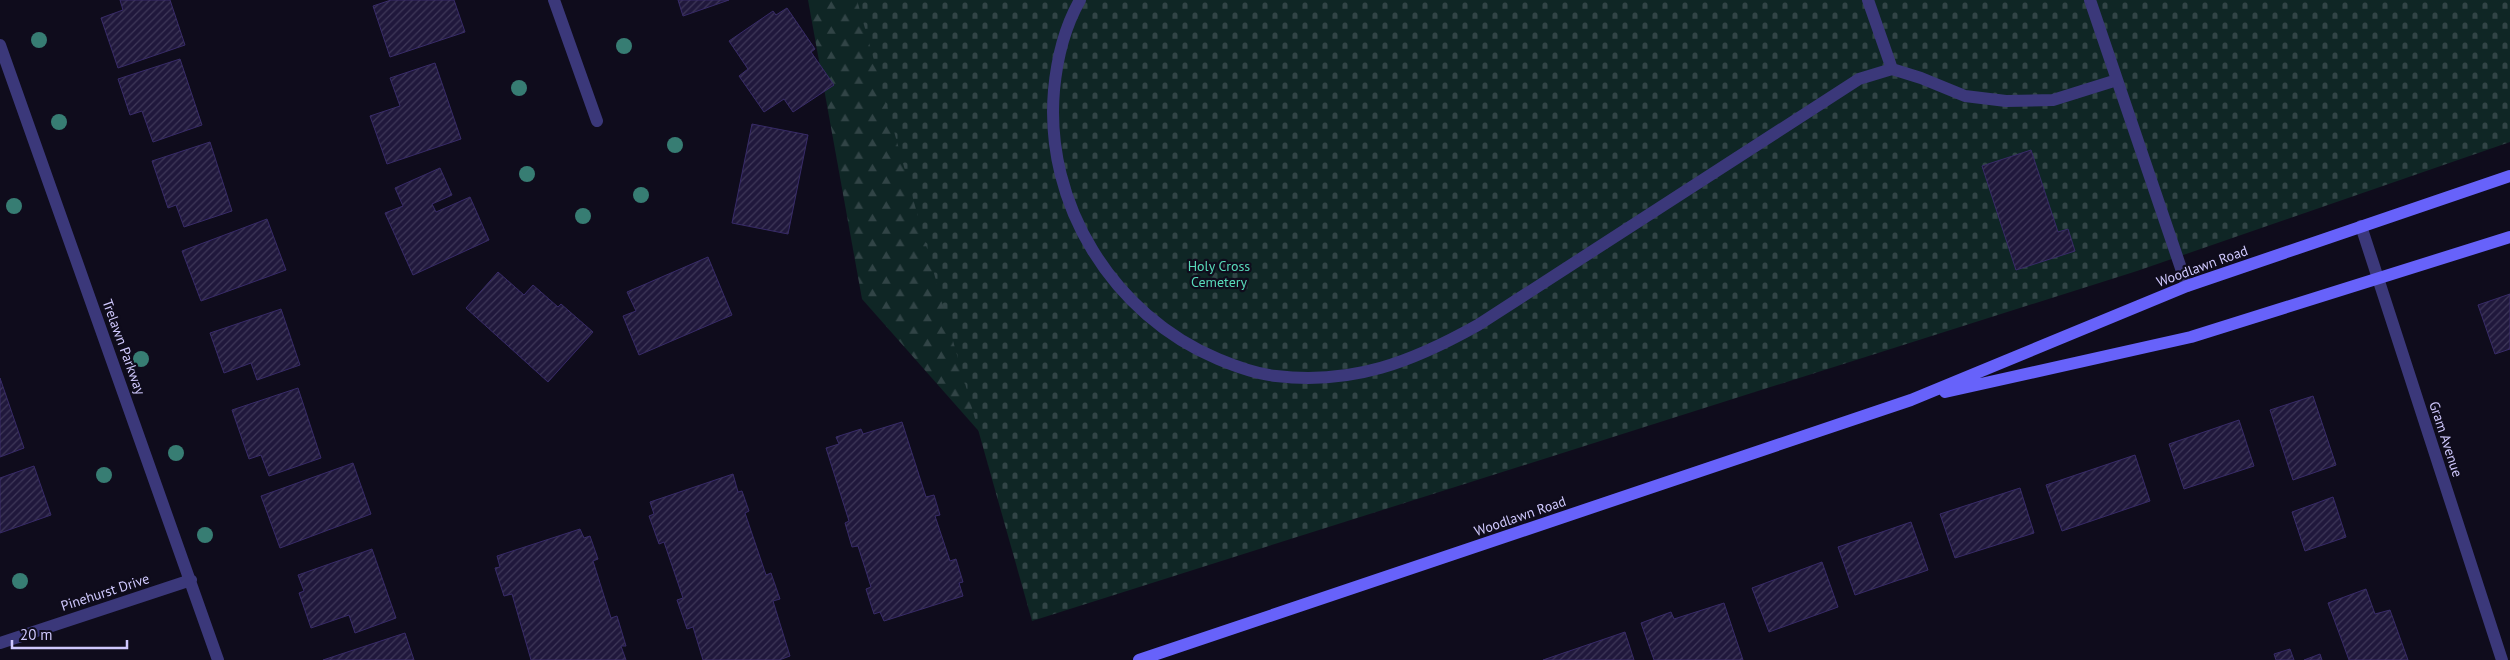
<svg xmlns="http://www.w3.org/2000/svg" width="2510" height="660" viewBox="0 0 2510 660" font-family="'PT Sans',sans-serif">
<defs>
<pattern id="forest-firs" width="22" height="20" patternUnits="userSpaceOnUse" patternTransform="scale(1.25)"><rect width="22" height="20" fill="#0f2625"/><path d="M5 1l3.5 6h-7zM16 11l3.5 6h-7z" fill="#314446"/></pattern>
<pattern id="cemetery-stones" width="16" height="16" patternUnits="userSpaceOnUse" patternTransform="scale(1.25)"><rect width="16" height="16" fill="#0f2625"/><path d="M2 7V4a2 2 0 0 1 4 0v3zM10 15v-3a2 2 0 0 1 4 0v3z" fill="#314446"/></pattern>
<pattern id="building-hatch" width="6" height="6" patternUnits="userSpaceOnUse" patternTransform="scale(1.25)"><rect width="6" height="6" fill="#20183c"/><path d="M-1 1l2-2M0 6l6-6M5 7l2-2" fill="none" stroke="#3f3859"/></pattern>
</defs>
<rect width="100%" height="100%" fill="#0f0c1c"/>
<!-- forest -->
<path fill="url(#forest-firs)" d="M808,0H950L1021,479L862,299Z"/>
<!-- cemetery -->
<path fill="url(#cemetery-stones)" d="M857,0H2510V142L2137,271L1032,621Z"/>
<!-- building -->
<path fill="url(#building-hatch)" stroke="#382b68" d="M120,0H170L185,45L118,68L101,18L123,10Z
M391,0H454L465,32L390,57L373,6Z
M678,0H729L683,16Z
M787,8L815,49L811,52L834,85L793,112L784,99L764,112L739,76L748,69L729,41L773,11L776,15Z
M180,59L202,125L153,142L142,111L130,115L118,79Z
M435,63L461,139L387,164L370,116L400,106L390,78Z
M752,124L808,135L788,234L732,223Z
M210,142L232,211L184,227L176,205L168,208L152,161Z
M2031,150L2058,232L2068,229L2075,251L2016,270L1982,166Z
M440,168L452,195L432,204L436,212L470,197L489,240L413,275L385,213L403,206L395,188Z
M267,219L286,270L201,301L182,251Z
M708,257L732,315L639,355L623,316L636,311L627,292Z
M498,272L524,295L533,285L558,307L561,304L593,332L548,382L466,308Z
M2510,294V349L2495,354L2478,305Z
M281,309L300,365L257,380L251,363L224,373L210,333Z
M0,378L24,448L0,457Z
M298,388L321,458L269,476L261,455L249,459L232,410Z
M2313,396L2336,465L2293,480L2270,410Z
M2239,420L2254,466L2184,489L2169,444Z
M902,422L926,497L934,495L940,515L935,516L950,561L956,559L963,582L959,583L963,596L884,621L880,612L874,614L866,589L871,587L858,546L852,547L845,523L849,521L826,448L839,444L836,437L861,429L863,434Z
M2135,455L2150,501L2062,531L2046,485Z
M353,463L371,514L280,548L261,496Z
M34,466L51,515L0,533V478Z
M733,474L738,492L742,491L749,511L745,513L766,575L771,573L780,599L773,601L790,656L779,660H703L693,627L687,629L677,600L683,598L664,542L659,544L649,516L654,514L650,502Z
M2020,488L2034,533L1955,558L1940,514Z
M2333,497L2346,537L2305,551L2292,512Z
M1911,522L1928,570L1855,595L1838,547Z
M580,529L584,538L590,536L598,559L593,561L611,618L617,616L626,646H621L626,660H531L512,594L504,596L495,568L500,567L497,556Z
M372,549L396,618L355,633L349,615L311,628L299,593L304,591L298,575Z
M1822,562L1838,607L1769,632L1752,588Z
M2366,589L2375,614L2390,610L2408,660H2349L2328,603Z
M1724,603L1743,660H1654L1641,623L1671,612L1674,619Z
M1625,632L1634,660H1543Z
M405,633L414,660H323Z
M2290,649L2294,660H2276L2274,654Z
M2320,654L2322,660H2304Z"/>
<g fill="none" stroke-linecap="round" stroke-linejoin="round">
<!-- service -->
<path stroke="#3b387a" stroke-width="12" d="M1080,0C1064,28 1057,58 1054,90C1044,204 1113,315 1218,359C1237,367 1256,374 1276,376C1353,385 1412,362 1478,325L1859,79L1892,69L1921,78L1965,96L2006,101L2053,100L2117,80
M1868,0L1892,69
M2090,0L2187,286"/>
<!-- minor -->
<path stroke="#3b387a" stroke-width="12" d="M554,0L597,121
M0,45L218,660
M2361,226L2502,660
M0,643L191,580"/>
<!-- secondary -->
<path stroke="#6762fa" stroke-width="12" d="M1945,392L2191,337L2510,237
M1139,660L1911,400L2187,286L2510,176"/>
</g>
<!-- trees -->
<g fill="#377d73">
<circle cx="39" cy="40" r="8"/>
<circle cx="624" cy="46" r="8"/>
<circle cx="519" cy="88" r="8"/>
<circle cx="59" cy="122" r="8"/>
<circle cx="675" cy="145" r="8"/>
<circle cx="527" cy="174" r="8"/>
<circle cx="641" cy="195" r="8"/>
<circle cx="14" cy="206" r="8"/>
<circle cx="583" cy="216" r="8"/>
<circle cx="141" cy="359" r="8"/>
<circle cx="176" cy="453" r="8"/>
<circle cx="104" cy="475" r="8"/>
<circle cx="205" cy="535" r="8"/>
<circle cx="20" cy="581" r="8"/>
</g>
<g text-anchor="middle" stroke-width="4.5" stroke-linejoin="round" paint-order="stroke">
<!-- park labels -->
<g font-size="14" fill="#58daba" stroke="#0f0c1c">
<text x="1219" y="271">Holy Cross<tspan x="1219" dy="16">Cemetery</tspan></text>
</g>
<!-- street labels -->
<g font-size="14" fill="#cfc8fd" stroke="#0f0c1c">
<text transform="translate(2202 266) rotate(-20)" y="5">Woodlawn Road</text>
<text transform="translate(124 347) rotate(70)" y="5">Trelawn Parkway</text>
<text transform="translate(2446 439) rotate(72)" y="5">Gram Avenue</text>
<text transform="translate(1520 516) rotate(-19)" y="5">Woodlawn Road</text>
<text transform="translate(105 592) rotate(-18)" y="5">Pinehurst Drive</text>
</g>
</g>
<!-- scale -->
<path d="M12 640v8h115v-8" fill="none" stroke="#cfc8fd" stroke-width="2.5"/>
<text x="20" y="640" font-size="15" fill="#cfc8fd" stroke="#0f0c1c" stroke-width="4" paint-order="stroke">20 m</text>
</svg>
